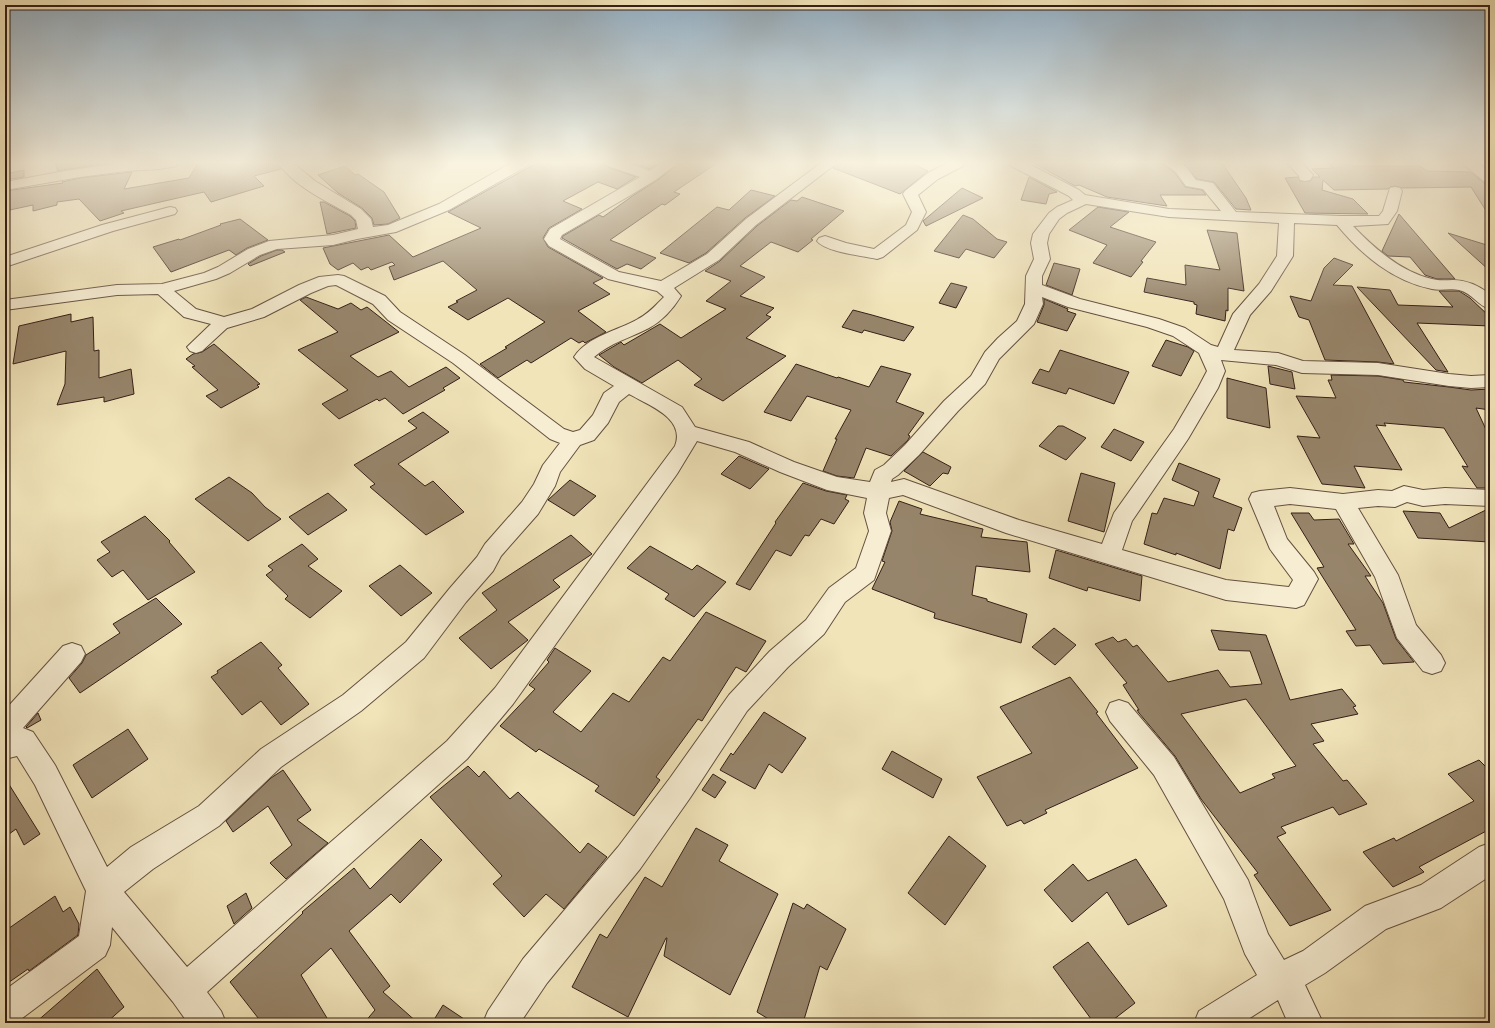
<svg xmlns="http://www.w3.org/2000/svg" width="1495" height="1028" viewBox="0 0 1495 1028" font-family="'EB Garamond',serif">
<rect width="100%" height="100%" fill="#f1e4b9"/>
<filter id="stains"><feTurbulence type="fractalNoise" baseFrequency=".005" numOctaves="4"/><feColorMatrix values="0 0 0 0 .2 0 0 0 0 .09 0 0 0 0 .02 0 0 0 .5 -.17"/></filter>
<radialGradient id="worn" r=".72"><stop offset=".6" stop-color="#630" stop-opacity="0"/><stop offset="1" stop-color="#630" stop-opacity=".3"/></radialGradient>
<!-- building -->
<path fill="#97856b" stroke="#351f17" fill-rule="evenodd" d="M55,163H106L58,171Z
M198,163H277L281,169L254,176L264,186L211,202L204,192L121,211L124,213L100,221L79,199L57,202V205L33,211V205L5,211V191L63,183L62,182L80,178L132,172L124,189L189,178Z
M537,163H605L608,167L636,177L617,189L598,182L563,201L582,209L549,228L543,238L548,247L603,278L593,283L610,294L578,311L606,332L585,343L583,341L579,343L571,338L531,363L527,360L498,378L480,364L507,348L505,347L545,322L508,298L468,320L448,307L458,302L456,301L477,290L443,261L394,280L389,267L395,265L392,262L371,270L368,267L361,270L353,263L338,270L330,264L323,248L389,235L413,257L481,228L448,212Z
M634,163H658L650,169Z
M679,163H717L674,192L680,194L665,205L662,204L610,240L656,258L641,269L627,264L617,269L562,238L563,236L599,215L603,217L634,195L658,180Z
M838,163H911L928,171L900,194L833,168Z
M1034,163H1162L1175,173L1185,187L1202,190L1206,195H1160L1167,206L1107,197L1079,185L1075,186Z
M1183,163H1222L1246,198L1251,210L1236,209L1214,182L1197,179Z
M1327,163H1350L1353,166H1420L1427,171L1470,172L1484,183L1490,184V217L1471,187L1402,188L1395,186L1390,187L1388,189L1334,190L1323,180L1322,190L1353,199L1368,214L1305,213L1285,178L1298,177L1300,181H1310L1313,177H1320L1312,169L1333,168Z
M345,166L355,175L358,174L384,192L400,218L388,224L374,225L372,218L362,208L338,193L318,175Z
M24,170V177L5,180V174Z
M1029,177L1057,192L1049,194L1046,204L1021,200Z
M962,188L983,198L926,226L923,221Z
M751,190L775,196L745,218L706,253L689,263L660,253L717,207L729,210Z
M802,197L844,211L811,239L813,240L798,252L771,242L740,266L765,277L740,296L774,308L766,315L771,317L746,338L786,356L723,401L694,385L702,379L678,360L642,383L614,367L599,355L621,342L624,345L660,324L681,338L726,309L706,301L731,281L705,271L720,261L757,226L791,200L797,201Z
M320,202H324L350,216L355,221L356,228L327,234Z
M1098,207L1129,212L1110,227L1156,242L1141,261L1143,262L1131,277L1093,263L1107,245L1069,230Z
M1399,214L1455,279H1437L1425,275L1410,257L1388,256L1382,251Z
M963,215L973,219L997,239L1007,242L994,258L966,249L959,258L934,251Z
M240,219L268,240L247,248L236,255L229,250L171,272L153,247L179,239L180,240L221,225L220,224Z
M1207,230L1237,233L1244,291L1228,288V311L1226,310L1225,321L1196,314L1197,305L1194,304V302L1144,292L1147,278L1186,285L1185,265L1220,270Z
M1448,233L1490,246V271Z
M277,250H282L285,252L250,266L248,264L261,256Z
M1334,258L1353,265L1333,285L1352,286L1394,364L1378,362L1325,360L1309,320L1299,317L1290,296L1311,301L1324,268Z
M1054,263L1080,269L1072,295L1046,285Z
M951,283L967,287L956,308L939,303Z
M1357,287L1390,290L1398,305L1453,307L1439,291H1459L1470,298L1490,317V326L1417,323L1448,372L1436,370Z
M306,297L338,309L351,303L361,310L367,307L399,332L350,356L378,377L391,371L409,387L446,367L460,378L443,388L445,390L403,414L385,398L379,401L377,399L339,419L322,404L348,390L298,350L338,332L300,300Z
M1044,299L1068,309L1067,311L1076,314L1067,331L1037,322L1044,305Z
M853,310L872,315L914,327L904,341L864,330L862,333L842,327Z
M71,314V322L93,317L94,351L99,350V378L131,369L134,394L104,402V397L57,405L65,384L66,351L13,364L19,326Z
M1166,340L1188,347L1194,351L1181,376L1152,366Z
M214,344L260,384L257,385L259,387L221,408L206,396L218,390L192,367L195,366L186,359L193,354L202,352Z
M1060,350L1129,372L1114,404L1069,388L1066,394L1032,383L1040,369L1049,372Z
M796,364L837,378L838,377L869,387L881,366L911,374L896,402L924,413L908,435L910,436L908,440L891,456L866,448L854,478L837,476L823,471L837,439H835L851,410L807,396L791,421L764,412Z
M1268,366L1292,372L1295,389L1270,384Z
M1331,375L1378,376L1403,380L1404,382L1449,387L1471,390L1490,389V410L1476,408L1490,438V488H1477L1462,466L1468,467L1444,428L1384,423L1386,426L1376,425L1402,470L1354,466L1365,488L1322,484L1297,436L1320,438L1296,396L1336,398L1328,380H1332Z
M1227,378L1266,388L1270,428L1227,418Z
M423,412L449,432L398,464L425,486L433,481L464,512L426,535L370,487L375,484L354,465L417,428L408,421Z
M1058,426H1063L1086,438L1066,460L1039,446Z
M1114,429L1144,442L1131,461L1101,447Z
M923,452L951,467L948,474L943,473L930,486L904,471Z
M739,456L769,469L750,489L721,474Z
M1179,463L1220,479L1213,497L1242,508L1234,531L1228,529L1220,569L1176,553V555L1144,544L1152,513L1157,514L1164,498L1194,506L1199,492L1172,480Z
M1081,473L1115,483L1104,532L1068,521Z
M229,477L252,493L265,507L281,519L248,541L195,499Z
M570,480L596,496L574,516L548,500Z
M803,483L826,491L847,495L845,499L849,501L834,524L821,519L809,536L805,535L791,556L776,550L750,590L736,584L776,523L775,522Z
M328,493L347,510L308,535L289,517Z
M899,501L922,509L920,514L983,529L981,537L1027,542L1030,572L976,566L972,595L987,599V601L1027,614L1021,643L934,618L935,613L872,589L885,562L882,561L892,531L890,522Z
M1490,508V542L1418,538L1403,511L1440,513L1449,528Z
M1291,513H1309L1314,520L1339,519L1354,544H1348L1371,576H1365L1383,603L1396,639L1414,662L1383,664L1370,645L1356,646L1346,631L1356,630L1317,568L1324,567Z
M145,516L170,541L169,542L195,572L148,600L123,570L112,577L97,560L110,552L101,542Z
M571,535L592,554L553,580L560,587L508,622L528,640L491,669L459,638L497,610L482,593Z
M302,544L318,559L308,566L342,591L310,618L285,599L288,596L266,575L273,570L268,566Z
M650,546L692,570L697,565L726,582L694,617L665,599L669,594L627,568Z
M1056,550L1142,576L1140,601L1088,587L1087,591L1049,578Z
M400,565L432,593L401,616L369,586Z
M156,598L182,624L80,693L69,678L82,663L86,655L120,633L113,624Z
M706,612L766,641L746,672L736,667L702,721L698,719L656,777L660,780L634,816L595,791L599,786L539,749L536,752L500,726L535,689L529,685L549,662L547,660L555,648L591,671L553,712L581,732L613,693L629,702L663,657L670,661Z
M1054,628L1076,645L1055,665L1032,647Z
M1211,630L1266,635L1290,700L1342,689L1356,706L1353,707L1358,714L1311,724L1324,741L1313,744L1343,781L1347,780L1367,804L1339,815L1333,807L1281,827L1286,833L1277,837L1331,910L1290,926L1254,875L1258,873L1201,799L1175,756L1139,713L1137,710H1139L1123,685L1127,683L1095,644L1113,637L1118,642L1126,639L1133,647L1137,645L1168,682L1218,670L1230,687L1262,684L1250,651L1219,650ZM1246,699L1296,766L1272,774L1275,778L1240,793L1181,714Z
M261,642L282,665L278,668L309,704L281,725L261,701L242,715L211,677L218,673L217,671Z
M1070,677L1098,712L1096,713L1138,768L1045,810L1047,813L1024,824L1021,820L1007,826L977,777L1032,753L1000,707Z
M764,712L806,738L782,773L769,764L755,789L720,770L731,753L733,755Z
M38,713L41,720L27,728L26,727Z
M128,729L148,759L92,798L73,765Z
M892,751L942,779L933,798L882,769Z
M1479,760L1490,771V829L1419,867L1424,872L1393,887L1363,852L1394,838L1396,841L1474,801L1448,774Z
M468,766L479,777L484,771L510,799L518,792L580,853L588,843L607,857L564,909L546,894L524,917L493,884L502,876L430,797Z
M283,770L311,810L297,820L328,843L286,879L270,863L292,845L268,806L233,832L226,821L271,778Z
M713,774L726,782L715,798L702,790Z
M5,778L40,834L24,845L16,829L5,837Z
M696,828L728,845L719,861L778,894L730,995L664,956L667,938H666L628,1017L572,987L600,934L607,938L645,877L662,887Z
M949,836L986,866L945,925L908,893Z
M421,839L442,860L400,903L391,894L349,931L390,986L383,992L418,1023H364L375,1010L331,948L301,975L330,1023H262L230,982L303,913L302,912L354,868L370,889Z
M1136,859L1167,906L1128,925L1107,892L1072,922L1044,890L1073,864L1088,881Z
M246,893L252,908L234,924L227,906Z
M55,896L63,912L70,907L79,924L78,935L29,971L28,969L5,985V931Z
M793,903L804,909L807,904L846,929L827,970L820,966L803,1023H775L757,1012Z
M1088,942L1135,1003L1109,1023H1094L1053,967Z
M97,969L124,1007L106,1023H35Z
M443,1005L470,1023H432Z"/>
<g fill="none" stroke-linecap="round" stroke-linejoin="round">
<defs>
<path id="minor" d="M120,163H178L176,166L160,169L126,171L80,177L5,190V182L65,171Z
M278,163H293L315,181L361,209L371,219L373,227L388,225L439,204L511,163H529L527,166L449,210L396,232L357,239L333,245L277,249L260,255L230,273L216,279L174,291L196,309L224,317L252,309L299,285L319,277L338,275L344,276L385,296L400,312L465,355L564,429L573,432L580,430L593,415L604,393L614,386L585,369L574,357C588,336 617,331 638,319C648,314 656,305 664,297L657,291L608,279L549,246L544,239L550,229L640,177L608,166L606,163H628L650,171L661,163H678L657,179L631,195L562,235L560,239L619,272L661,281L707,254L746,219L821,163H837L756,225L719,260L674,288L681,296C673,309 662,321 649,328C630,338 610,343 594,357L682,407L695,427L749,442L794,462L837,477L870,482L875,470L884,465L905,445L944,401L971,376L985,352L998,338L1017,321L1025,304L1026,276L1034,259L1031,243L1033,234L1049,213L1057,207L1073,200L1069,196L1011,166L1009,163H1027L1079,190L1085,195L1169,209L1221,211L1203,189L1186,186L1176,172L1163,163C1184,163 1183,162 1196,180L1213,183L1236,212L1341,216H1379L1383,211L1390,188L1395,187L1400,188L1402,191L1397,211L1388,224L1353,226C1374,248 1401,272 1432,279C1439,281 1446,280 1453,280C1467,280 1479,286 1490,294V309C1478,306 1472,293 1459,290C1450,288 1441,291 1432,289C1392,281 1362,255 1337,225L1294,223L1293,256L1271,291L1250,315L1234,350L1278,353L1303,361L1378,363L1449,374L1471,376L1490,375V387L1471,388L1449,386L1378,375L1302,373L1276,365L1221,360L1225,371L1218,388L1188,439L1132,521L1122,550L1226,580L1289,587L1293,580L1270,549L1249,499L1252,493L1260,491L1290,488L1343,494L1378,490L1392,491L1404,486L1423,490L1445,488L1490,490V506L1445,504L1423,506L1407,502L1395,507L1378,506L1358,508L1398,575L1416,625L1441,655L1445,663L1441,671L1432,674L1423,671L1397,638L1375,577L1336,509L1290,504L1274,506L1287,539L1314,572L1318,579L1304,605L1296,608L1226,600L1006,533L903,495L889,498L886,513L891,531L874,580L845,602L824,634L788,667L747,711L690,798L640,869L547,983L520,1023H483L488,1011L523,959L618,847L670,778L729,695L770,651L806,620L829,588L856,568L869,531L864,513L867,498L827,490L780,472L735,452L697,441L677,474L513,704L467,759L207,992L221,1011L226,1023H188L173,1002L112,927L110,945L105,956L17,1022L5,1023V990L79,936L86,891L35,785L17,756L5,759V710L63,646L72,643L81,646L85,654L81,662L23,728L33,732L55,765L107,867L131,847L199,806L261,749L343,695L406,642L450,588L477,557L485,544L522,502L534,484L543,465L560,443L550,439L453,363L388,320L373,304L336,285L328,286L311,293L264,317L227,328L202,351L196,353L190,351L187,347L211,324L184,317L158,294L117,295L5,310V300L117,285L162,284L204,273L218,267L248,249L269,241L333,235L358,229L356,220L351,215C326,201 295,187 278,163ZM1086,204L1169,217L1279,223L1277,256L1259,284L1233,314L1218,347L1211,345L1185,328L1159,319L1080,299L1042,285V276L1050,259L1047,243L1049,234L1059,219L1067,213ZM1042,297L1068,307L1147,327L1173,336L1199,353L1207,371L1198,388L1174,429L1114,513L1102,544L1019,520L904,479L891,482L892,479L898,475L919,455L958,411L985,384L999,359L1034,324L1043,304ZM629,394C648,405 686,418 675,446L495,688L447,741L187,967L124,892L153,869L219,826L281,767L361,711L424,658L466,602L493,571L501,556L538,514L555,486L560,472L580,445L594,440L608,423L619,402Z
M947,163H965L963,166L938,179L918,195L926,212L917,230L883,257L877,259C864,256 825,252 817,241L819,238L825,236L846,243L874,249L906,225L912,212L903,194L905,191L928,173Z
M1287,163H1302L1313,175L1310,180L1305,181L1300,180L1299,176Z
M1462,163H1478L1490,172V183L1485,182Z
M170,207L175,208L177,211L175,214L113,231L5,267V257L102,225Z
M1119,700L1128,703L1174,757L1248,880L1268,934L1284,960L1303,951L1365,906L1421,885L1479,847L1490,843V876L1441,908L1386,929L1325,973L1305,985L1323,1023H1288L1278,1000L1242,1023H1194L1199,1011L1257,975L1245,954L1224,899L1154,775L1110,721L1106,712L1110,703Z"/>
</defs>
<!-- minor casing -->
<use href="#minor" stroke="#645040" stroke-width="2"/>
<!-- minor -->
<use href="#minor" fill="#f6edd2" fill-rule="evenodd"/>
</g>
<!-- sky -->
<linearGradient id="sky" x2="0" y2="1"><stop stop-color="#92acbf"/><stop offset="0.53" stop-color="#f9f3e0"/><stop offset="1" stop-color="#f9f3e0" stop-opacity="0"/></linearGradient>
<rect width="1495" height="307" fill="url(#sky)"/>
<!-- margin -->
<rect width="1495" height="1028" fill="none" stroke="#f1e4b9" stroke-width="20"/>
<rect x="6" y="6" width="1483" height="1016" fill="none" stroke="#351f17" stroke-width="2"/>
<rect x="10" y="10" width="1475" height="1008" fill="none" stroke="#351f17"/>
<rect width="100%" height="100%" filter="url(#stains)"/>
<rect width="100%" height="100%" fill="url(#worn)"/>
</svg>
